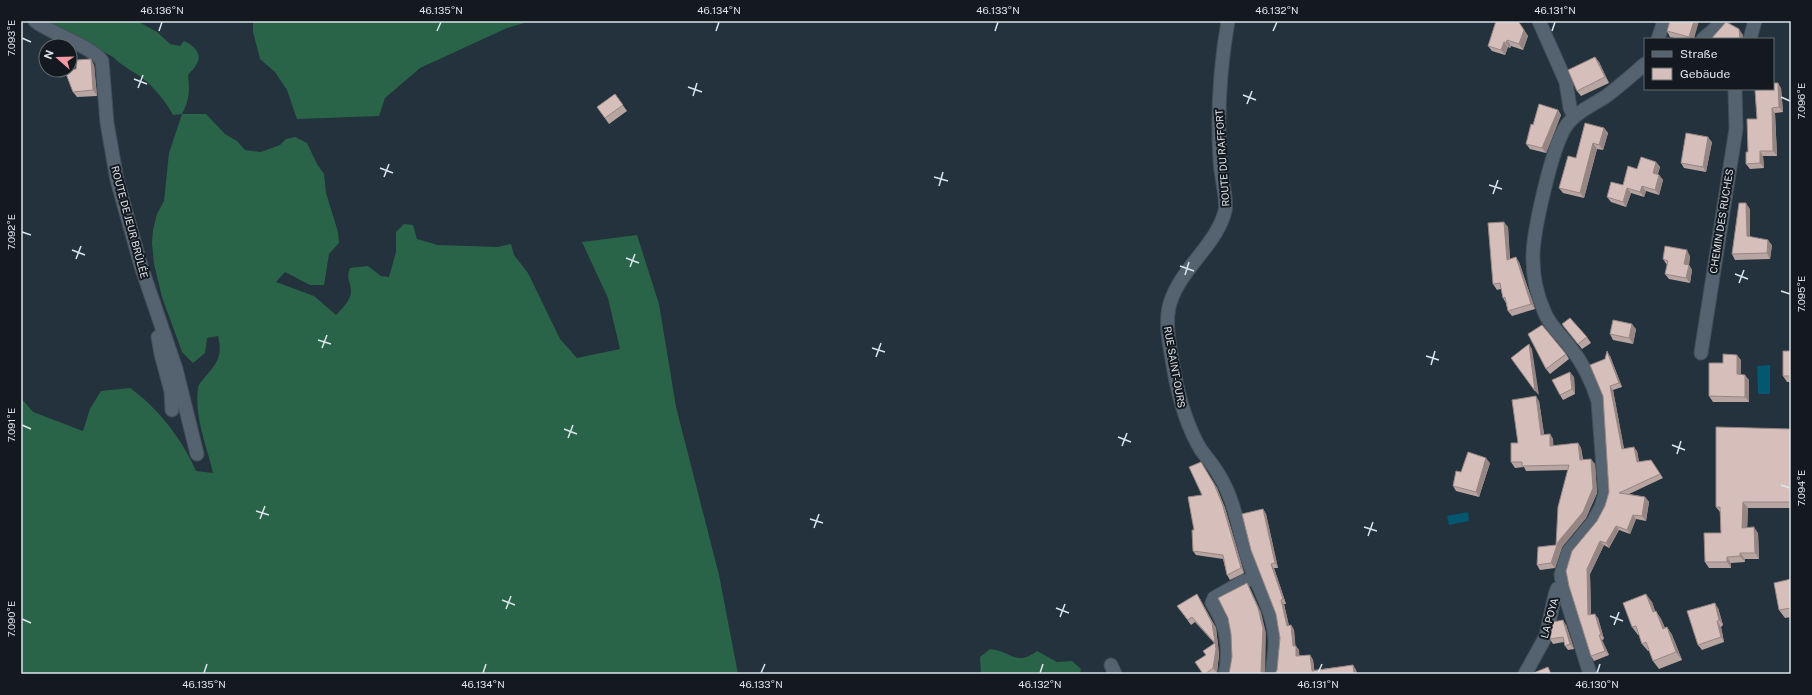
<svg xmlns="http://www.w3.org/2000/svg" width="1812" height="695" viewBox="0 0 1812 695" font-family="'Public Sans',sans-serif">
<rect width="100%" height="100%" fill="#24323d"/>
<!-- forest -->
<path fill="#296448" d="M46,21H137L157,32L170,44L180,46L184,41C193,45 204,54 196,65C194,69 191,71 188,75C190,90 189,101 182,114H206L225,134L237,141L245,150L261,152L280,145L286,139L295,137L307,143L317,164L324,174L326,193L338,232L339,243L329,254L324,285H310L285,272L276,282L314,296L336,315C342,309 352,299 351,290C350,280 346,279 350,268L368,266L381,276L389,277L396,252V232L404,224L413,225L417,239L438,245L498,247L511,244L514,255L528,273L560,339L577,358L620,349L608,298L582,242L637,235L659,304L676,407L719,575L738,674H21V398L33,412L83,431L90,409L101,391L130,388C158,408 182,439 196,471L213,473C207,446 194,417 198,388C199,383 202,381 205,377C217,363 223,356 218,336L207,338L205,353L193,363L182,352L162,297L154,264L152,243L153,230L157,214L164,201L169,153L182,114L173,115C166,102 157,91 146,81C135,72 123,67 113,57Z
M253,21H531L507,28L420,68L385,98L379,116L297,119L287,90L275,72L260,59L253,32Z
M990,649C1011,651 1016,667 1037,651L1057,662L1072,661L1081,669L1080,674H981L980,657Z"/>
<!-- water -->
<path fill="#03576e" d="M1770,365V394H1758L1757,366Z
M1468,512L1469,521L1449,525L1447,516Z"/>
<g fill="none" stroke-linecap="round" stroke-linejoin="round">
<defs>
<path id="minor" d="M35,21C52,34 91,46 102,61L107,123L117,180L141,266L176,369L197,454
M1228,21C1220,67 1217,113 1220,160C1220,174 1228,200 1225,211C1221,228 1209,243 1199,256C1161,303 1164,314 1174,371C1179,399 1186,425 1201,450C1207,458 1214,466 1219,475C1235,501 1238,529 1247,557C1256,586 1275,612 1275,643C1275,653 1273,664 1272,674
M1539,21L1566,82L1570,108L1574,117
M1658,39L1664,21
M1703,39L1724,21
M1750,39L1755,21
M158,337L161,354L171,391L172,410
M1701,353L1736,129L1735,89
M1111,665L1115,674
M1225,674C1229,658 1228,635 1221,620C1219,614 1215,608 1212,603L1214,598L1244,581L1255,578
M1525,674L1546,636L1555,595L1557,589L1563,585
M1590,674L1564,592L1561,575L1568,552L1593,522L1601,507L1605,494L1598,401C1592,382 1583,363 1570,347C1561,335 1549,325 1544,311C1537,295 1533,278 1533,260C1532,234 1552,147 1566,126C1575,113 1592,105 1605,97C1619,87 1632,75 1645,64"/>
</defs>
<!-- minor casing -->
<use href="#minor" stroke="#434f58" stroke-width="15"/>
<!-- minor -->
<use href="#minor" stroke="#54636f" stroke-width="13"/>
</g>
<!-- wall -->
<path fill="#b8a4a1" d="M1518,21L1528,36L1523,50L1511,46L1510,48L1508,47L1505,55L1492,51L1488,46Z
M1670,21L1694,39H1679L1670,37L1667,31Z
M1595,57L1599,62L1609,83L1581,96L1577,91Z
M94,65L97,96L77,97L73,92L76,69Z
M1781,88L1783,112L1775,113L1777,156H1763L1764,168L1750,169L1746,164L1748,152L1757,119Z
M615,94L627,111L609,124L597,107Z
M1558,110L1561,115L1546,153L1530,149L1526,144Z
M1604,128L1608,133L1603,150L1597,149L1584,198L1563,193L1559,188L1576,158Z
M1712,142L1706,172L1684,168L1681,163Z
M1656,162L1660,167L1658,174L1659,175L1663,180L1659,195L1646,191L1644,197L1631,193L1626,207L1611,202L1607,197L1623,185L1637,169Z
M1750,209V237L1772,245L1770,259L1735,260L1732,254Z
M1508,227L1510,259L1519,262L1535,309L1512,316L1508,311L1506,303L1503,298L1501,289L1497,290L1493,284Z
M1690,256L1689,265L1692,270L1690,283L1669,279L1665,274L1667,265L1663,259Z
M1562,324L1587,337L1591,343L1582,349Z
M1636,329L1633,344L1613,340L1610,334Z
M1791,351V382H1787L1783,376Z
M1566,354L1569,359L1550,374L1546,369Z
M1610,356L1622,387L1613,390L1624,449L1637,451L1639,462L1654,464L1663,478L1629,494L1645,497L1649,502L1646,521L1636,519L1630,534L1619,530L1609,548L1604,545L1590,574L1591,614L1598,618L1604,639L1602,640L1609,655L1594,661L1591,656L1569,586L1597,521L1605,506L1609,492L1605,359Z
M1741,360V375L1749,380V402H1713L1709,396L1723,363Z
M1574,377L1575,394L1563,400L1560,395Z
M1539,401L1544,434H1550L1553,439V446L1578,443L1581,448L1583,459L1595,464L1597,493L1586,518L1562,547L1555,568L1540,570L1537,565L1556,545L1568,470L1526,471L1524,467L1515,468L1511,462L1518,443Z
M1791,429V508H1748L1747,528L1758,533L1759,559H1745V562L1731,563V568H1709L1705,562L1721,533L1720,512L1716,507Z
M1201,462L1217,488L1225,508L1244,573L1230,580L1227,575L1223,559L1196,555L1193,551L1194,530L1202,495Z
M1490,463L1479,497L1456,491L1453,486L1461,472Z
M1263,509L1266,514L1278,568H1274L1286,604H1284L1289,626L1291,625L1294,630L1295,646L1299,650V656L1310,655L1313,660L1314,670L1353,665L1356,670L1357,674H1275L1277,670L1280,638L1276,614L1251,550L1242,514Z
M1791,579V617L1785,618L1779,610Z
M1200,599L1216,628L1219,654L1217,673L1216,674H1203L1206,655L1214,643L1195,622L1191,625L1177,606Z
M1652,602L1655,611H1656L1661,619L1665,628L1667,627L1672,635L1682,660L1659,669L1653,661L1649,651H1648L1642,644L1639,635H1638L1632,627Z
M1718,608L1723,625L1721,627L1724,642L1702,650L1698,645Z
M1566,625L1574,649L1568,650L1565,646L1564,642L1553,644L1550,639Z"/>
<!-- shaded-wall -->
<path fill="#968683" d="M1518,21L1528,36L1523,50L1519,44Z
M1694,21H1699L1694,39H1690L1689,37Z
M1739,29L1743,35V39H1740Z
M1507,40L1511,46L1510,48L1506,43Z
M1504,42L1508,47L1505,55L1501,50Z
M1595,57L1599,62L1609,83L1605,77Z
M91,59L94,65L97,96L93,90Z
M1778,83L1781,88L1783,112L1779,107Z
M1772,108L1775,113L1777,156L1773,151Z
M1558,110L1561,115L1546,153L1542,148Z
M1604,128L1608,133L1603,150L1599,145Z
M1708,137L1712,142L1706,172L1703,167Z
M1593,143L1597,149L1584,198L1580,193Z
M1760,151L1763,156L1764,168L1760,163Z
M1656,162L1660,167L1656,178L1653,173Z
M1659,175L1663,180L1659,195L1655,190Z
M1642,186L1646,191L1644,197L1640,192Z
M1627,188L1631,193L1626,207L1623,202Z
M1746,203L1750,209V242L1747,236Z
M1504,222L1508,227L1510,265L1507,260Z
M1768,240L1772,245L1770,259L1767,253Z
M1687,250L1690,256L1689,265L1692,270L1690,283L1686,278L1684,264Z
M1516,257L1519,262L1535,309L1531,304Z
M1632,324L1636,329L1633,344L1629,338Z
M1529,344L1532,349L1539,395L1535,391Z
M1607,351L1610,356L1622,387L1619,383Z
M1737,355L1741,360V380L1737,374Z
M1570,372L1574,377L1575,394L1572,389Z
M1745,375L1749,380V402L1745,397Z
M1610,386L1613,390L1625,454L1622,449Z
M1536,396L1539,401L1545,440L1541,435Z
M1550,434L1553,439L1554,452L1550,446Z
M1578,443L1581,448L1583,465L1580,460Z
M1634,447L1637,451L1640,467L1637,462Z
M1486,458L1490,463L1479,497L1476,492Z
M1591,459L1595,464L1597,493L1586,518L1562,547L1555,568L1551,563L1558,542Z
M1201,462L1217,488L1225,508L1244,573L1241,568Z
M1645,497L1649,502L1646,521L1642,516Z
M1743,502L1748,508L1747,534L1742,528Z
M1263,509L1266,514L1278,568L1275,563Z
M1633,515L1636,519L1630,534L1627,530Z
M1616,526L1619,530L1609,548L1606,543Z
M1754,527L1758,533L1759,559L1755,553Z
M1600,541L1604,545L1590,574L1591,619L1588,615L1587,569Z
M1740,553L1745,559V562L1740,556Z
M1727,557L1731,563V568L1727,562Z
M1271,564L1274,568L1286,604L1283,599Z
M1247,583L1250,588L1261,612L1266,633L1265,674H1263L1261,672Z
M1197,594L1200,599L1216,628L1219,654L1217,673L1213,668L1216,649L1212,623Z
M1646,594L1652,602L1658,620L1653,612Z
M1281,600L1284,604L1290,630L1287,626Z
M1715,603L1718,608L1723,625L1719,620Z
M1656,611L1661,619L1669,637L1663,629Z
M1595,614L1598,618L1604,639L1601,635Z
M1563,620L1566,625L1574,649L1570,644Z
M1717,621L1721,627L1724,642L1721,637Z
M1291,625L1294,630L1296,650L1293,646Z
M1667,627L1672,635L1682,660L1676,652Z
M1599,635L1602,640L1609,655L1605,651Z
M1296,646L1299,650L1300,661L1296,656Z
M1310,655L1313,660L1315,674L1312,671Z
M1353,665L1356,670L1357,674H1354Z"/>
<!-- building -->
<path fill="#d6bfbb" stroke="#968683" d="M1496,21H1518L1524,30L1519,44L1507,40L1506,43L1504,42L1501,50L1488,46Z
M1670,21H1694L1689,37L1667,31Z
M1726,22L1739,29L1740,39H1711Z
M1595,57L1605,77L1577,91L1568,70Z
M91,59L93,90L73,92L65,71L76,69L77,60Z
M1773,83H1778L1779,107L1772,108L1773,151H1760V163L1746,164V152H1748L1747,119H1757L1755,90L1773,89Z
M615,94L623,105L605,118L597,107Z
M1539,104L1558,110L1542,148L1526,144L1531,124L1533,125Z
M1585,123L1604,128L1599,145L1593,143L1580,193L1559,188L1568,156L1576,158Z
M1686,133L1708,137L1703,167L1681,163Z
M1641,157L1656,162L1653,173L1659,175L1655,190L1642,186L1640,192L1627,188L1623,202L1607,197L1611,182L1623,185L1628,166L1637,169Z
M1739,203H1746L1747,236L1768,240L1767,253L1732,254Z
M1504,222L1507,260L1516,257L1531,304L1508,311L1505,297L1503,298L1500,283L1493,284L1488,223Z
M1665,246L1687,250L1684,264L1689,265L1686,278L1665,274L1668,261L1663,259Z
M1570,318L1587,337L1578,344L1562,324Z
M1613,320L1632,324L1629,338L1610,334Z
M1542,325L1566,354L1546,369L1528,334Z
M1529,344L1535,391L1511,358Z
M1607,351L1619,383L1610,386L1622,449L1634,447L1637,462L1651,460L1660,474L1619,493L1645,497L1642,516L1633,515L1627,530L1616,526L1606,543L1600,541L1587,569L1588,615L1595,614L1601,635H1599L1605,651L1591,656L1569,586L1566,571L1572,551L1597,521L1605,506L1609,492L1603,396L1590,365L1605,359Z
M1783,351H1791V376H1783Z
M1723,354L1737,355V374L1745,375V397L1709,396V363H1723Z
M1570,372L1572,389L1560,395L1552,380Z
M1536,396L1541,435L1550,434V446L1578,443L1580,460L1591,459L1593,488L1583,512L1558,542L1551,563L1537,565L1538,547L1556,545L1558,507L1569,465L1522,466V462H1511V443H1518L1512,400Z
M1716,427L1791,429V502H1743L1742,528L1754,527L1755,553H1740V556L1727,557V562H1705L1704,533H1721L1720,507H1716Z
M1468,452L1486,458L1476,492L1453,486L1456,471L1461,472Z
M1201,462L1214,484L1222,503L1241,568L1227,575L1223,555L1193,551L1192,530H1194L1188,497L1202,495L1189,467Z
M1263,509L1275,563L1271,564L1283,599L1281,600L1287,626L1291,625L1293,646H1296V656L1310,655L1312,671L1353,665L1354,674H1275L1277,670L1280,638L1276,614L1251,550L1242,514Z
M1791,579V608L1779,610L1774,583Z
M1247,583L1258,608L1263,628L1261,672L1264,674H1236L1235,673L1229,674L1232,657L1231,634L1228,618L1218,598Z
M1197,594L1212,623L1216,649L1213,668L1205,674H1203L1195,662L1206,655L1203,651L1215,643L1192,617L1188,620L1177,606Z
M1646,594L1653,612L1656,611L1663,629L1667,627L1676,652L1653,661L1646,642L1642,644L1636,626L1632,627L1623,603Z
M1715,603L1719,620L1717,621L1721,637L1698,645L1687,611Z
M1563,620L1570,644L1565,646L1563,637L1550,639L1553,622Z
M1548,667L1551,674H1531Z"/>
<!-- ticks -->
<path fill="none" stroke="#dce5ec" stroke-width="1.5" d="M159,31L162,22M437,31L441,22M716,31L719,22M995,31L998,22M1273,31L1277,22M1552,31L1555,22M22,38L31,42M134,79L147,84M688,87L702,92M138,88L143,75M1243,95L1256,100M693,96L697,83M1781,97L1790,101M1247,104L1252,91M380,168L393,173M384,177L389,164M934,177L948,181M1489,185L1502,189M939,186L943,172M1493,194L1498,180M22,232L31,235M72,250L85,255M626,258L639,263M76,259L81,246M1180,266L1194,271M630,267L635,254M1735,274L1748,279M1185,275L1189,262M1739,283L1744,270M1781,291L1790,294M318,340L331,344M322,348L327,335M872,348L885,352M1426,356L1439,360M876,357L881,343M1431,365L1435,351M22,425L31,429M564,429L577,434M1118,437L1131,442M568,438L573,425M1672,445L1685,450M1122,446L1127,433M1677,454L1681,441M1781,485L1790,488M256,511L269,515M260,519L265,506M810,519L823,523M1364,527L1377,531M814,528L819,514M1368,536L1373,522M502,600L515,605M1056,608L1069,613M506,609L511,596M1610,616L1623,621M1060,617L1065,604M22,619L31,623M1614,625L1619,612M204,673L207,664M483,673L486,664M761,673L765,664M1040,673L1043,664M1318,673L1322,664M1597,673L1600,664"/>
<g text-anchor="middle" stroke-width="4" stroke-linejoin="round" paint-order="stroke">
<!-- street labels -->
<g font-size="10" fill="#dce5ec" stroke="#13191e">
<text transform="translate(1222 158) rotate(-94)" y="4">ROUTE DU RAFFORT</text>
<text transform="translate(1721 221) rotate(-81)" y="4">CHEMIN DES RUCHES</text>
<text transform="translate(130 222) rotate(75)" y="4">ROUTE DE JEUR BRÛLÉE</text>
<text transform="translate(1175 367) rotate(80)" y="4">RUE SAINT-OURS</text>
<text transform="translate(1549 618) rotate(-75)" y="4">LA POYA</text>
</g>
</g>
<!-- border -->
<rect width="1812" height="695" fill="none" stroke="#13191e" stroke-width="44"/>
<!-- legend -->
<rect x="1644" y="38" width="130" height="52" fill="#13191e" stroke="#636b70"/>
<rect x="1652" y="51" width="20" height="6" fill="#54636f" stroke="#636b70"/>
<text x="1680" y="58" font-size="12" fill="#dce5ec">Straße</text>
<rect x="1652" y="68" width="20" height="12" fill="#d6bfbb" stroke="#636b70"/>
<text x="1680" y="78" font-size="12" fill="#dce5ec">Gebäude</text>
<!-- north arrow -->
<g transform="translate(58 58) rotate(290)"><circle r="19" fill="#13191e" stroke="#636b70"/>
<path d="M0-3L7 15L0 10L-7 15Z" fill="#f49aa4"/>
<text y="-6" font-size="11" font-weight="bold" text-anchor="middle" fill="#dce5ec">N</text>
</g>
<rect x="22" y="22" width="1768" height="651" fill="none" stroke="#dce5ec" stroke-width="1.5"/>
<g font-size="10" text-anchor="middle" fill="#dce5ec">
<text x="162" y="14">46.136°N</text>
<text x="441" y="14">46.135°N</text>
<text x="719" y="14">46.134°N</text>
<text x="998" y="14">46.133°N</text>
<text x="1277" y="14">46.132°N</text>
<text x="1555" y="14">46.131°N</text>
<text transform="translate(11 38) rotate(-90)" y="4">7.093°E</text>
<text transform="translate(1801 101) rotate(-90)" y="4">7.096°E</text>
<text transform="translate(11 232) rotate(-90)" y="4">7.092°E</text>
<text transform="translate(1801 294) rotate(-90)" y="4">7.095°E</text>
<text transform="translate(11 425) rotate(-90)" y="4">7.091°E</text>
<text transform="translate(1801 488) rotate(-90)" y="4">7.094°E</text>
<text transform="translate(11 619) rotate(-90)" y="4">7.090°E</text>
<text x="204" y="688">46.135°N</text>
<text x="483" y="688">46.134°N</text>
<text x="761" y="688">46.133°N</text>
<text x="1040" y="688">46.132°N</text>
<text x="1318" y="688">46.131°N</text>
<text x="1597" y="688">46.130°N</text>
</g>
</svg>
